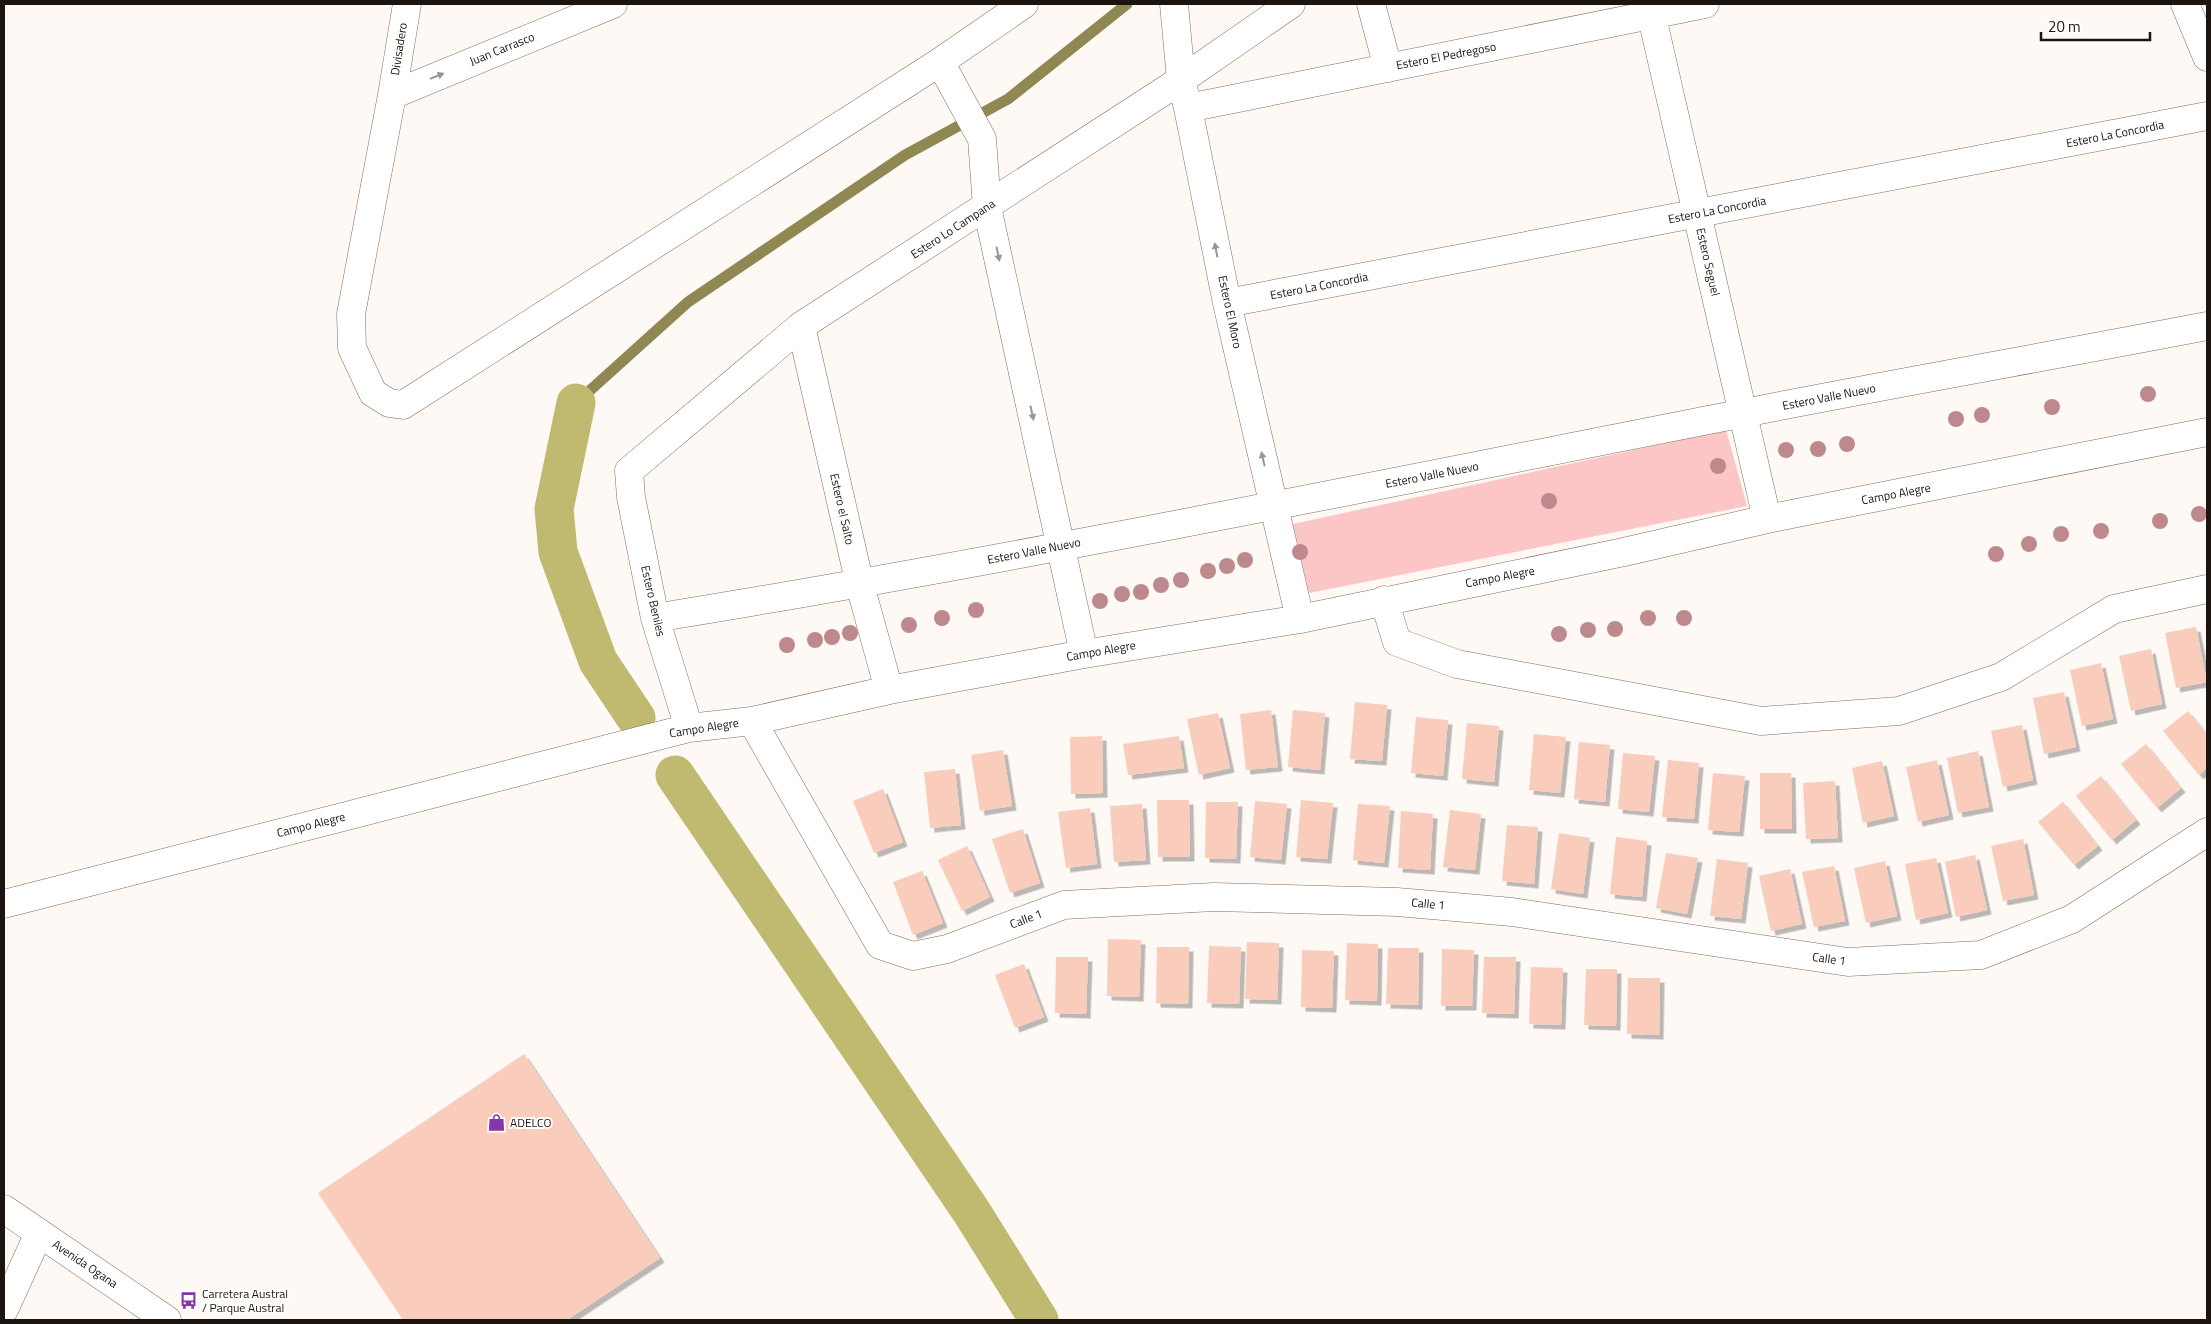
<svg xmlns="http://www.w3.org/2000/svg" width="2211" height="1324" viewBox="0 0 2211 1324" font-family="'Titillium Web',sans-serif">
<defs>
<filter id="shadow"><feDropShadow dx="4.5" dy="4.5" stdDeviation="0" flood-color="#0004"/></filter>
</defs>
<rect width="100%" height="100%" fill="#fef9f5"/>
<!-- green -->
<path fill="#fcc5c6" d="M1726,430L1747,506L1309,593L1293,524Z"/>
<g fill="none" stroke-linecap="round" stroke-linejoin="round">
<!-- stream -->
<path stroke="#8f8853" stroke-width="11" d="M576,403L688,302L905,155L1008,99L1127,4"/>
<!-- canal -->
<path stroke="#c0b970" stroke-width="39" d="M576,403L554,509L558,552L598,661L636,718
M675,775L971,1211L1039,1320"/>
</g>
<!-- building -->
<path fill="#faccbc" filter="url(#shadow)" d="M2196,627L2207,682L2176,688L2165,633Z
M2151,649L2162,704L2131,711L2119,656Z
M2101,663L2113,719L2082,726L2070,670Z
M2064,692L2076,747L2044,754L2033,698Z
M1355,702L1387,705L1382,761L1350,759Z
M1271,710L1278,767L1246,770L1240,714Z
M1293,710L1325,713L1320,770L1288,767Z
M2188,711L2207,735V768L2199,775L2163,731Z
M1218,713L1230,768L1199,775L1187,719Z
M1416,717L1448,720L1443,776L1411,773Z
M1467,723L1499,726L1494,782L1462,779Z
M2022,725L2033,780L2003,787L1991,731Z
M1534,734L1566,737L1560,793L1529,790Z
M1102,736L1103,793L1071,794L1070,737Z
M1179,736L1184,768L1128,775L1123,744Z
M1579,742L1610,745L1605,802L1574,799Z
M2146,744L2181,788L2157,808L2121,764Z
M1003,750L1012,806L980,811L971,755Z
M1978,751L1989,807L1958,813L1947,758Z
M1623,753L1655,756L1649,812L1618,809Z
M1668,760L1699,763L1694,819L1662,817Z
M1937,760L1949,815L1918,822L1906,767Z
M1882,761L1894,816L1863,823L1852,768Z
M955,769L961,825L930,828L924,772Z
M1713,773L1745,776L1739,832L1708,830Z
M1760,773H1791L1792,829H1760Z
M2101,776L2136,820L2112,840L2076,796Z
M1835,781L1838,838L1806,839L1803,783Z
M883,789L903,842L874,853L853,801Z
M1157,800H1189L1190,857H1158Z
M1301,800L1333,803L1327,859L1296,857Z
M1255,801L1287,804L1281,860L1250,857Z
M1206,802H1238L1236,859L1205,858Z
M2063,802L2098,846L2074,865L2038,822Z
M1142,804L1146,860L1114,862L1110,806Z
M1358,804L1390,806L1384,863L1353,860Z
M1090,808L1097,864L1066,868L1058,812Z
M1450,810L1481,814L1475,870L1443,867Z
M1401,811L1433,814L1430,870L1398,868Z
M1507,825L1538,827L1534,884L1502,881Z
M1023,829L1040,883L1010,893L992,839Z
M1559,833L1590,838L1583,894L1551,889Z
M1616,837L1647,841L1642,897L1610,894Z
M2023,839L2034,895L2003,901L1991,846Z
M967,846L990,897L962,911L938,860Z
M1666,853L1698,858L1687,914L1656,908Z
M1975,855L1987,910L1956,917L1945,862Z
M1936,858L1948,913L1916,920L1905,864Z
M1717,859L1748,863L1741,919L1710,916Z
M1885,861L1897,916L1866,923L1854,868Z
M1834,866L1845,921L1814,927L1802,872Z
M1790,869L1802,924L1771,931L1759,876Z
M922,871L943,923L913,935L893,882Z
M1108,939L1141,940L1139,997L1107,996Z
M1247,942L1279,943L1277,1000L1245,999Z
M1347,943L1378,944L1377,1001L1345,1000Z
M1209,946L1241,947L1239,1004L1207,1003Z
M1157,947H1189L1188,1004L1156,1003Z
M1388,948H1419L1418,1005L1386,1004Z
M1442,949L1474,950L1472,1006H1441Z
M1302,950L1334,951L1332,1008L1301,1007Z
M1056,957H1088L1086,1014L1055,1013Z
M1484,957H1516L1514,1014L1482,1013Z
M1024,964L1044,1017L1015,1028L995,975Z
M1531,967L1563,968L1561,1025L1529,1024Z
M1586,969H1617L1616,1026L1584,1025Z
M1628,978H1660L1659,1035L1627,1034Z
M524,1054L660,1258L567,1320H403L318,1193Z"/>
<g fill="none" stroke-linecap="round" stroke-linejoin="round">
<defs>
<path id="minor" d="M407,4L392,95L351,314L352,348L373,393L389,403L403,405L940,62L982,139L987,207L1084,654
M1174,4L1181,80L1188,108L1227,303L1300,619
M1371,4L1388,68
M1649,4L1767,519
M2185,4L2207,57
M940,62L1024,4
M392,95L613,4
M1188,108L1705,4
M1227,303L2207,116
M801,326L860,585L889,690
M1384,600L1397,642L1457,664L1761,721L1899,711L2001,677L2114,609L2207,589
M655,618C1018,559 1378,485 1739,414C1895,383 2051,356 2207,326
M752,721L880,945L913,956L947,949L1064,905L1214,897L1397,902L1512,912L1848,962L1981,955L2072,919L2207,832
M689,728L655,618L631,497L629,471L801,326L1181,80L1291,4
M4,904L689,728L752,721L889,690L1084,654L1300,619L1624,552L1767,519L2207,432
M4,1310L39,1233"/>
<path id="major" d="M4,1209L167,1320"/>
</defs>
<!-- minor casing -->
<use href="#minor" stroke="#816d5c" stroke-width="29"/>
<!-- major casing -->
<use href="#major" stroke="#816d5c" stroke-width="29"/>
<!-- minor -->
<use href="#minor" stroke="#fff" stroke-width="28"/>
<!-- major -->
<use href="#major" stroke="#fff" stroke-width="28"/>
</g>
<!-- trees -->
<g fill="#be898c">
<circle cx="2148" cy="394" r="8"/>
<circle cx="2052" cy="407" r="8"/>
<circle cx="1982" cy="415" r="8"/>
<circle cx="1956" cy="419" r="8"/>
<circle cx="1847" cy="444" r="8"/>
<circle cx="1818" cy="449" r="8"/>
<circle cx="1786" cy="450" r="8"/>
<circle cx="1718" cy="466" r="8"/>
<circle cx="1549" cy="501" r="8"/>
<circle cx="2199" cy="514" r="8"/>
<circle cx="2160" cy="521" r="8"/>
<circle cx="2101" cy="531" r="8"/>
<circle cx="2061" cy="534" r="8"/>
<circle cx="2029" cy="544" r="8"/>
<circle cx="1300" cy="552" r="8"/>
<circle cx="1996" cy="554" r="8"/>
<circle cx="1245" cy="560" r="8"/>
<circle cx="1227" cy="566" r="8"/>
<circle cx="1208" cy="571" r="8"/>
<circle cx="1181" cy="580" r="8"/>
<circle cx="1161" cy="585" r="8"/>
<circle cx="1141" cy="592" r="8"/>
<circle cx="1122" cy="594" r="8"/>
<circle cx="1100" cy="601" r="8"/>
<circle cx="976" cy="610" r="8"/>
<circle cx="942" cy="618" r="8"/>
<circle cx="1648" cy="618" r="8"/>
<circle cx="1684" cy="618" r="8"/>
<circle cx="909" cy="625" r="8"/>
<circle cx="1615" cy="629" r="8"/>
<circle cx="1588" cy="630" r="8"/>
<circle cx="850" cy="633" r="8"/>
<circle cx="1559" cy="634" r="8"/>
<circle cx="832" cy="637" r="8"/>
<circle cx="815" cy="640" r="8"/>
<circle cx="787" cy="645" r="8"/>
</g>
<!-- one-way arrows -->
<defs><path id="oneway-solid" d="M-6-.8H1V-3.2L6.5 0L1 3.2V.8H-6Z" transform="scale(1.25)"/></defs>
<g fill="#999593">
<use href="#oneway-solid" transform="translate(437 76) rotate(-22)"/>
<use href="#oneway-solid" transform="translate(1216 250) rotate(-101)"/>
<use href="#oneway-solid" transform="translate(998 254) rotate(78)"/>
<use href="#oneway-solid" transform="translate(1032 413) rotate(78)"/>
<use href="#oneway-solid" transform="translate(1263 459) rotate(-103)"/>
</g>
<!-- icons -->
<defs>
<symbol id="shop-bare" viewBox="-9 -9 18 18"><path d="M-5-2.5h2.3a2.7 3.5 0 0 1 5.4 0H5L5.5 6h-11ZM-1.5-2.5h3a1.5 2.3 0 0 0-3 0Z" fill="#8336a7" stroke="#fff" stroke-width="2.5" paint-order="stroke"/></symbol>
<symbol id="bus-bare" viewBox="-9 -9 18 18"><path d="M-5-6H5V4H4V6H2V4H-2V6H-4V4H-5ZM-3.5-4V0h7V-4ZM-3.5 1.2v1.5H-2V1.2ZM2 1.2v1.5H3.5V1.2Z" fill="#8336a7" stroke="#fff" stroke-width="2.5" paint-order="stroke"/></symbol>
</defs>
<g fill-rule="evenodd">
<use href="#shop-bare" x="484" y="1110" width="25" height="25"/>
<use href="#bus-bare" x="176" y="1288" width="25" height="25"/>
</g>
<g text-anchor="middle" stroke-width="4" stroke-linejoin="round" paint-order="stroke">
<!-- street labels -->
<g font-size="12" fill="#1c140e" stroke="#fff">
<text transform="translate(399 49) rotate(-81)" y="4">Divisadero</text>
<text transform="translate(502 49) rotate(-22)" y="4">Juan Carrasco</text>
<text transform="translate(1446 56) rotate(-11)" y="4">Estero El Pedregoso</text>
<text transform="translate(2115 134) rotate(-11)" y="4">Estero La Concordia</text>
<text transform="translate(1717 210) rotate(-11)" y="4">Estero La Concordia</text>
<text transform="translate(953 229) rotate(-33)" y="4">Estero Lo Campana</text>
<text transform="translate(1708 262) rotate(77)" y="4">Estero Seguel</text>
<text transform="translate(1319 286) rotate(-11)" y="4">Estero La Concordia</text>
<text transform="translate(1230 312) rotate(78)" y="4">Estero El Moro</text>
<text transform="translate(1829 397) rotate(-11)" y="4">Estero Valle Nuevo</text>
<text transform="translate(1432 475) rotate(-11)" y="4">Estero Valle Nuevo</text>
<text transform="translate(1896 494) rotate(-11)" y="4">Campo Alegre</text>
<text transform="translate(842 509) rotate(77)" y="4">Estero el Salto</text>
<text transform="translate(1034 551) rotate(-11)" y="4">Estero Valle Nuevo</text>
<text transform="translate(1500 577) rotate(-11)" y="4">Campo Alegre</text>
<text transform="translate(653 601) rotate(77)" y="4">Estero Beniles</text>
<text transform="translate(1101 651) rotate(-10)" y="4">Campo Alegre</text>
<text transform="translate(704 728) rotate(-9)" y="4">Campo Alegre</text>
<text transform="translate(311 825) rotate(-14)" y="4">Campo Alegre</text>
<text transform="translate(1428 904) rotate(5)" y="4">Calle 1</text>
<text transform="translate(1026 919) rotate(-21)" y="4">Calle 1</text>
<text transform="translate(1829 959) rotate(8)" y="4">Calle 1</text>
<text transform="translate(85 1264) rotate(34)" y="4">Avenida Ogana</text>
</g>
<!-- poi labels -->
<g font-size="12" fill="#1c140e" stroke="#fff" text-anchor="start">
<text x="510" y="1127">ADELCO</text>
<text x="202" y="1298">Carretera Austral<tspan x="202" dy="14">/ Parque Austral</tspan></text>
</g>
</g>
<!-- border -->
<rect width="2211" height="1324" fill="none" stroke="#1c140e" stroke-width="10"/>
<!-- scale -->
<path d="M2041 32v8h109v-8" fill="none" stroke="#1c140e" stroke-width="2.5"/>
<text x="2048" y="32" font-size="15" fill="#1c140e" stroke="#ffffff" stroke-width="4" paint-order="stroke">20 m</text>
</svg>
